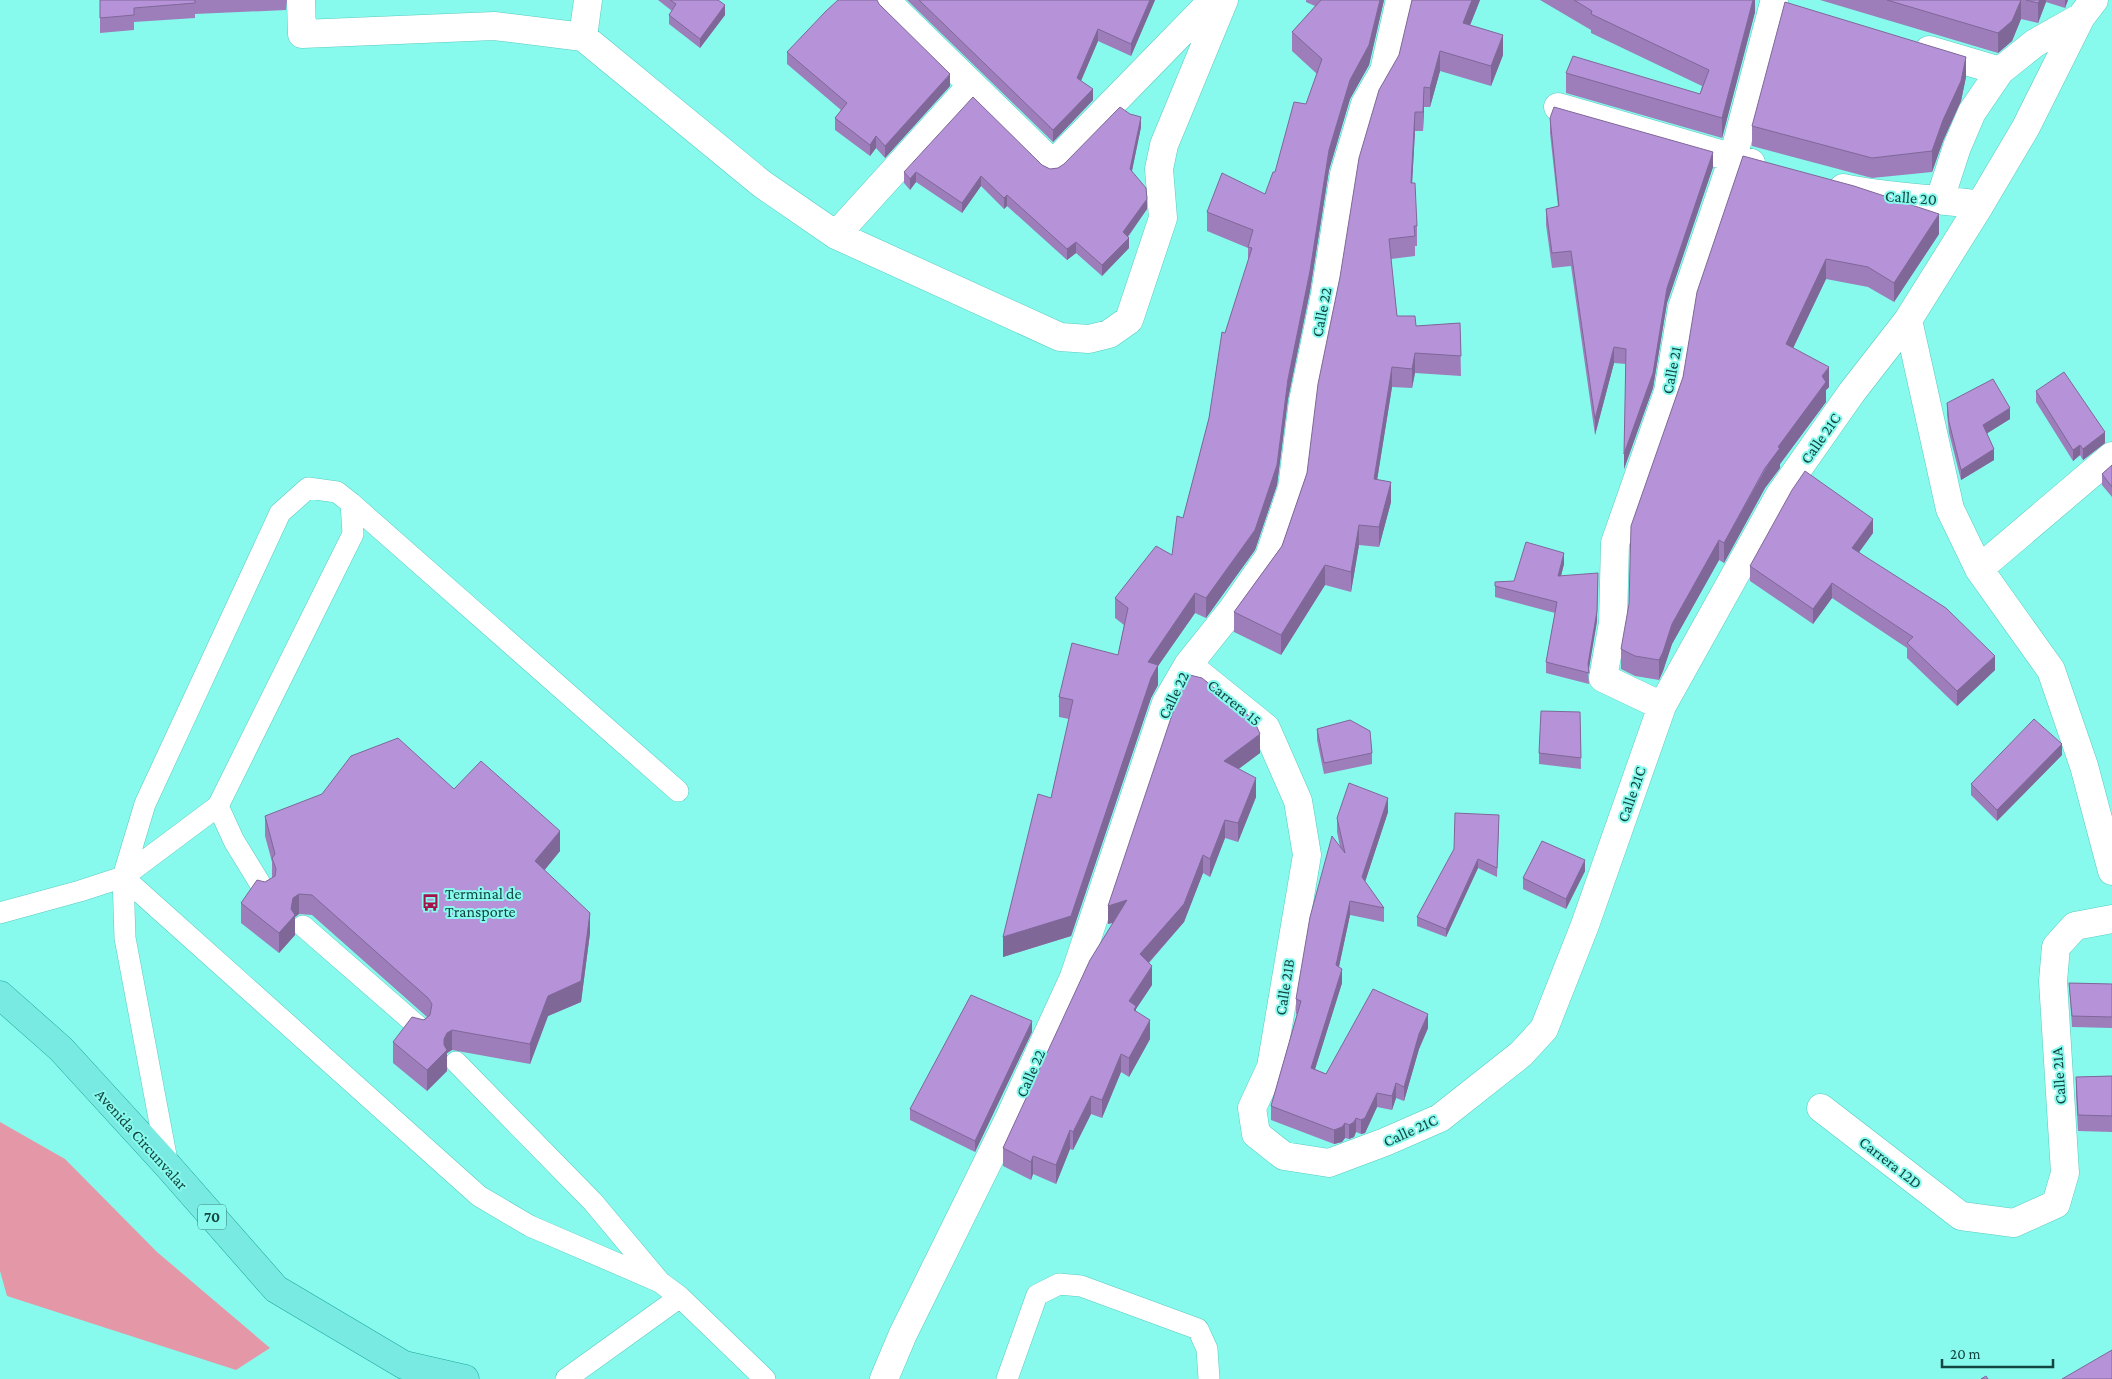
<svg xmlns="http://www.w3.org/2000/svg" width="2112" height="1379" viewBox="0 0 2112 1379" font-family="'Crimson Pro',serif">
<rect width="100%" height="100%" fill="#88faed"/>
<!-- forest -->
<path fill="#e497a7" d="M0,1122L65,1159L157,1252L270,1348L236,1370L7,1296L0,1271Z"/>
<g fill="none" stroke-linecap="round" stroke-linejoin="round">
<defs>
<path id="lane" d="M123,877L479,1196L530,1226L660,1282
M264,890L234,841L218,806L353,534L351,503
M0,913L80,891L123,877L218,806
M303,926L420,1028
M456,1062L593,1202L660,1282L680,1297L765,1379
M168,1166L125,938L123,877L145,804L280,513L308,488L337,492L351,503L678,791
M566,1379L680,1297
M1007,1379L1037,1295L1059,1284L1081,1286L1198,1329L1207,1349L1209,1379"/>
<path id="street" d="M301,0L302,34L494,26L583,37L762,184L836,235L1060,337L1089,339L1109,334L1129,320L1163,218L1159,169L1164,145L1224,0
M890,5L1053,164L1213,0
M583,37L588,0
M1929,50L2000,71
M1558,107L1751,163
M1843,188C1888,198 1934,198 1980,205L2026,127L2081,17L2094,0
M1940,199L1957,147L1972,112L2000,71L2035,43L2081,17
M836,235L972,85
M1908,320L1950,509L1979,569L2051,670L2084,766L2112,871
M1979,569L2112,456
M1188,665L1266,728L1298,801L1307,855L1271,1067L1252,1108L1256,1134L1284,1156L1329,1163L1385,1142L1440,1118L1521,1054L1544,1029L1585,925L1662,706L1779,496L1852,392L1908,320L1980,205
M1662,706L1603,678L1613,623L1615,543L1668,392L1682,308L1733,158L1774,3
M1821,1108L1961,1216L2014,1223L2056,1204L2065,1173L2053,981L2056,947L2075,926L2112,919
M884,1379L903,1334L1008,1121L1074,977L1166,703L1188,665L1232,610L1269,557L1292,488L1303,401L1325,294L1344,174L1365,104L1384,71L1400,0"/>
<path id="primary" d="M0,995L61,1049L168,1166L276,1289L404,1365L465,1379"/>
</defs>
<!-- lane casing -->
<use href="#lane" stroke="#57cbc0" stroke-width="22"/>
<!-- street casing -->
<use href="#street" stroke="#57cbc0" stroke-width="29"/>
<!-- primary casing -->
<use href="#primary" stroke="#1ba79d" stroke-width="29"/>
<!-- lane -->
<use href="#lane" stroke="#fff" stroke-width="21"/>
<!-- street -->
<use href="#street" stroke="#fff" stroke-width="28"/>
<!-- primary -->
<use href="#primary" stroke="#79eae2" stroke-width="28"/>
</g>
<!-- wall -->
<path fill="#9d7ebb" d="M100,0H287L286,10L195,14V18L134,22V30L100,33Z
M658,0H718L725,15L700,48L669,24V15L672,11Z
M907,0H1155L1131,56L1098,41L1081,81L1093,100L1053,142Z
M1306,0H1384L1369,65L1350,99L1329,170L1310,291L1288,399L1277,485L1255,550L1206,618L1195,613L1158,666V685L1151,698L1071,936L1003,957L1051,798L1069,719L1059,717V697L1118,655L1124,625L1115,618V598L1172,555L1183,518L1209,418L1225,333L1248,262V248L1207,231V212L1265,194L1306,104L1317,74L1292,51V32L1315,6L1306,2Z
M1412,0H1480L1470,25L1503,55L1491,86L1440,71L1430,107H1424L1423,131H1415L1412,183L1417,226V246H1415V256L1391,259L1397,316L1416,326L1460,323L1461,376L1415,373L1412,388L1392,387L1377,480L1391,502L1379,547L1359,545L1351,592L1325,585L1281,655L1234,632V612L1282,546L1307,473Z
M1540,0H1755V12L1722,138L1566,93V73L1700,94L1702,86L1591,33V30Z
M1820,0H2068L2065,8L2046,2L2038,23L2021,19L2012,41L1998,53Z
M879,4L950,86L885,158L876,148L870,156L835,130V118L841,110L787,64V52Z
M1966,77L1961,101L1943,141L1932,172L1872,178L1752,146V126Z
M1550,118L1713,167L1667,303L1653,388L1624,469L1626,364L1614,363L1595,435L1571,266L1552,268L1546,225V209L1558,207L1550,133Z
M1141,127L1132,171L1147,209L1128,237L1129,248L1102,276L1076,253L1067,260L1007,206L1004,209L981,186L962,213L916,182L910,190L904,183V172L1042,165L1050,169L1058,168Z
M1743,156L1939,234L1894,302L1868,287L1826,279L1793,348L1829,387L1826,390V402L1780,464V468L1765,488L1724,563L1719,560L1672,644L1663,671L1659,680L1635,676L1621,669V649L1683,377Z
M2036,391L2105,443L2083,460L2080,455L2073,461L2036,402Z
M1947,403L2010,419L1987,433L1994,460L1961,480L1949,433L1947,414Z
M2112,465V497L2102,485V474Z
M1873,533L1859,552L1995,670L1957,706L1907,658V648L1832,598L1813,624L1750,581V566Z
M1564,564L1561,576L1597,621L1588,671L1589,684L1546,673V662L1555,613L1495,597V582L1514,581Z
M1180,691L1260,753L1238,769L1256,797L1238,842L1225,838L1210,877L1203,873L1184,922L1149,963L1152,985L1136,1009V1011L1150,1039L1129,1077L1121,1072L1102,1118L1091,1114L1073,1150L1070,1149L1056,1184L1033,1174L1031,1180L1003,1166V1148L1113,923L1108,924Z
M1580,712L1581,769L1539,764V753Z
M1317,729L1372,753V764L1324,774L1317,740Z
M2062,755L1997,821L1971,795V784Z
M454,789L560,851L544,870L590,933L581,1002L548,1016L530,1064L452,1050L447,1053V1071L427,1091L393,1063V1042L427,1017L312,915L299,914L295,917V935L279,953L241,923V903L265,882L272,878V862L265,836V816Z
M1388,812L1365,882L1384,908V922L1350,915L1339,967L1342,983L1315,1069L1326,1074L1428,1028L1419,1049L1404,1101L1396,1098L1392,1110L1377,1107L1365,1133L1361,1134L1356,1132L1354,1137L1349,1139L1345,1138L1342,1142L1334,1144L1271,1120V1106L1297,1014H1296V999L1340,847L1337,832V818Z
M1499,824L1497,877L1478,868L1446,937L1417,926V917Z
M1585,871L1566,909L1523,889V878Z
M2069,983L2112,984V1028L2072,1027Z
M1032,1032L975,1152L910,1120V1109Z
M2112,1076V1132L2078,1131L2076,1093V1077Z"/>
<!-- shaded-wall -->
<path fill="#7f6798" d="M1150,0H1155L1131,56V44Z
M1380,0H1384L1369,65L1350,99L1329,170L1310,291L1288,399L1277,485L1255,550L1206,618V598L1288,379L1329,150L1350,80Z
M1472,0H1480L1463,43V23Z
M1753,0H1755V12L1722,138V118Z
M2021,0V19L2012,41L1998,53V33Z
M2040,0H2046V2L2038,23V3Z
M2065,0H2068L2065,8Z
M725,5V15L700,48V39Z
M1098,29V41L1077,90V78Z
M1503,35V55L1491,86V66Z
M1440,51V71L1430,107V88Z
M1966,57V77L1961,101L1943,141L1932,172V151L1943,120Z
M950,74V86L885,158V146Z
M1424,87V107L1423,131V112Z
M1093,89V100L1053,142V130Z
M1415,112V131L1411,203V183Z
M1141,117V127L1130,180V169Z
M876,136V148L870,156V145Z
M1713,152V167L1667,303L1653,388L1624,469V454L1667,288Z
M916,172V182L910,190V179Z
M981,176V186L962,213V203Z
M1007,195V206L1004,209V198Z
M1147,199V209L1123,243V232Z
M1939,214V234L1894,302V283Z
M1129,238V248L1102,276V265Z
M1076,242V253L1067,260V249Z
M1826,259V279L1786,363V344Z
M1614,347V363L1595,435V419Z
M1415,353V373L1412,388V369Z
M1392,367V387L1374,499V479Z
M1829,367V387L1826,390V402L1780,464V468L1765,488L1724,563V543L1778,447L1822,376Z
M2010,408V419L1983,436V425Z
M2105,432V443L2083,460V449Z
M2080,445V455L2073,461V450Z
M1994,449V460L1961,480V470Z
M1391,482V502L1379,547V527Z
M1873,519V533L1852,562V548Z
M1359,525V545L1351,592V572Z
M1719,540V560L1672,644L1663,671L1659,680V660L1672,624Z
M1564,553V564L1558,587V576Z
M1325,565V585L1281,655V635Z
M1598,573L1597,621L1588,675V664Z
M1832,583V598L1813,624V609Z
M1195,593V613L1158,666V685L1151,698L1071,936L1003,957V937L1148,662Z
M1995,656V670L1957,706V691Z
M1260,734V753L1224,780V761Z
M2062,744V755L1997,821V810Z
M1256,778V797L1238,842V823Z
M1388,798V812L1362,891V877Z
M1225,820V838L1210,877V859Z
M560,831V851L535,882V861Z
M1203,855V873L1184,922L1140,972V954Z
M1478,859V868L1446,937V929Z
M1585,860V871L1566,909V899Z
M299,894V914L295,917V935L279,953V933L291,909L293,898Z
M1127,900V919L1108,924V906Z
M1350,901V915L1336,980V965Z
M590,913V933L581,1002L548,1016L530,1064V1044L548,996Z
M1152,966V985L1136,1009V1024L1129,1001Z
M1342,969V983L1311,1082V1068Z
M1428,1014V1028L1419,1049L1404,1101V1087L1419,1034Z
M1150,1020V1039L1129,1077V1058Z
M1032,1021V1032L975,1152V1141Z
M452,1030V1050L447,1053V1071L427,1091V1070L447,1033Z
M1121,1054V1072L1102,1118V1100Z
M1396,1083V1098L1392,1110V1096Z
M1377,1093V1107L1365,1133L1361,1134V1120Z
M1091,1096V1114L1073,1150V1132Z
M1356,1118V1132L1354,1137L1349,1139V1125Z
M1345,1123V1138L1342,1142L1334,1144V1130Z
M1070,1130V1149L1056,1184V1165Z
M1033,1156V1174L1031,1180V1162Z"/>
<!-- building -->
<path fill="#b693d9" stroke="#7f6798" d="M100,0H195V3L134,8V15L100,18Z
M670,0H718L725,5L700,39L669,15L676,4Z
M838,0H877L879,4L950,74L885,146L876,136L870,145L835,118L847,103L787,52L826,11Z
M919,0H1150L1131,44L1098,29L1077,78L1093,89L1053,130Z
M1321,0H1380L1369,45L1350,80L1329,150L1310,271L1288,379L1277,465L1255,530L1206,598L1195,593L1148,662L1158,665L1151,678L1071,916L1003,937L1038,794L1051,798L1073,700L1059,697L1072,643L1118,655L1128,608L1115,598L1156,546L1172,555L1177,516L1183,518L1209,418L1222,332L1225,333L1252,248L1248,247L1253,230L1207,212L1222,173L1265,194L1273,172H1275L1294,102L1306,104L1322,59L1292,32Z
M1412,0H1472L1463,23L1503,35L1491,66L1440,51L1430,88L1424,87L1423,112H1415L1411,183H1415L1417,226H1414L1415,236L1389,239L1397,316H1415L1416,326L1460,323L1461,356L1415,353L1412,369L1392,367L1374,479L1391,482L1379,527L1359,525L1351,572L1325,565L1281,635L1234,612L1282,546L1307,473L1318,384L1340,277L1359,158L1379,90L1399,55Z
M1574,0H1753L1722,118L1566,73L1573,56L1700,94L1709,70L1591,14L1592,11Z
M1887,0H2021L2012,21L1998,33Z
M2026,0H2040L2038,3Z
M1785,2L1966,57L1961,81L1943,120L1932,151L1872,158L1752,126Z
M973,97L1042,165L1050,169L1058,168L1064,164L1120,107L1130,114L1141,117L1130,169L1146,188L1147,199L1123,232L1129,238L1102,265L1076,242L1067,249L1007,195L1004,198L981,176L962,203L916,172L910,179L904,172Z
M1554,107L1713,152L1667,288L1653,373L1624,454L1626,349L1614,347L1595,419L1571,251L1552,253L1546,209L1559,206L1550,118Z
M1743,156L1854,186L1939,214L1894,283L1868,267L1826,259L1786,344L1829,367L1822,376L1826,382L1778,447L1780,448L1765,468L1724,543L1719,540L1672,624L1663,652L1659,660L1635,656L1621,649L1629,604L1631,526L1683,377L1697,292Z
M2064,372L2105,432L2083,449L2080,445L2073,450L2036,391Z
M1993,379L2010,408L1983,425L1994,449L1961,470L1949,422L1947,403Z
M2112,465V487L2102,474Z
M1805,471L1873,519L1852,548L1946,608L1995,656L1957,691L1907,643L1913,637L1832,583L1813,609L1750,566L1792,490Z
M1526,542L1564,553L1558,576L1598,573L1597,611L1588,664L1589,673L1546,662L1557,602L1495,586V582L1514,581Z
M1190,675L1202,678L1248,715L1257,727L1260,734L1224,761L1256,778L1238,823L1225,820L1210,859L1203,855L1184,904L1140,954L1152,966L1129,1001L1136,1006L1134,1010L1150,1020L1129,1058L1121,1054L1102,1100L1091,1096L1073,1132L1070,1130L1056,1165L1033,1156L1031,1162L1003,1148L1090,960L1127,900L1108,906L1180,691Z
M1541,711L1580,712L1581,758L1539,753Z
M2034,719L2062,744L1997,810L1971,784Z
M1350,720L1370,731L1372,753L1324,763L1317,729Z
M398,738L454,789L481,761L560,831L535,861L590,913L581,981L548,996L530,1044L452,1030L447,1033L444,1039V1045L447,1050L427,1070L393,1042L412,1017L424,1020L430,1015L432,1004L428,998L312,895L299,894L293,898L291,909L295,915L279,933L241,903L257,880L265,882L275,876L276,869L272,858L275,854L265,816L322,794L351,756Z
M1349,783L1388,798L1362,877L1384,908L1350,901L1336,965L1342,969L1311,1068L1326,1074L1373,989L1428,1014L1419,1034L1404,1087L1396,1083L1392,1096L1377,1093L1365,1118L1361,1120L1356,1118L1354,1122L1349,1125L1345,1123L1342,1127L1334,1130L1271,1106L1301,1001L1296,999L1310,917L1332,836L1345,853L1337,818Z
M1455,813L1499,815L1497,868L1478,859L1446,929L1417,917L1454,849Z
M1542,841L1585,860L1566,899L1523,878Z
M2069,983L2112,984V1017L2072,1016Z
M971,995L1032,1021L975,1141L910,1109Z
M2112,1076V1116L2078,1115L2076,1077Z
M2112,1350V1379H2062Z
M1986,1376L1988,1379H1981Z"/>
<!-- icons -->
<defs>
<symbol id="bus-bare" viewBox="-9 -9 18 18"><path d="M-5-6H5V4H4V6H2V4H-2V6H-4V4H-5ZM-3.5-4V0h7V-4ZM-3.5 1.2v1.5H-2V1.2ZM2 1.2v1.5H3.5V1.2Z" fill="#a6114b" stroke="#88faed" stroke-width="2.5" paint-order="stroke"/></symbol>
</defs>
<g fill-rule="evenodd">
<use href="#bus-bare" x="418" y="890" width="25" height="25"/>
</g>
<g text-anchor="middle" stroke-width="4" stroke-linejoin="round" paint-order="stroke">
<!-- shield labels -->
<rect fill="#88faed" stroke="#367b75" stroke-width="1" x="198" y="1204.5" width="28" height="25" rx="4"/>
<g font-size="15" font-weight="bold" fill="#134541">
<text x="212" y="1222">70</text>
</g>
<!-- street labels -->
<g font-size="16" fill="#134541" stroke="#88faed">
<text transform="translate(1911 197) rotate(4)" y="6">Calle 20</text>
<text transform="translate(1321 312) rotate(-79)" y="6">Calle 22</text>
<text transform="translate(1671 370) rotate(-79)" y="6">Calle 21</text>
<text transform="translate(1820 438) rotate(-55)" y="6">Calle 21C</text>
<text transform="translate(1173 695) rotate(-64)" y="6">Calle 22</text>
<text transform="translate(1235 702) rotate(39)" y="6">Carrera 15</text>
<text transform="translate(1631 794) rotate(-71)" y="6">Calle 21C</text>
<text transform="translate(1284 987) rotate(-81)" y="6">Calle 21B</text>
<text transform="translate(1030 1073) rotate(-66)" y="6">Calle 22</text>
<text transform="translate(2058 1076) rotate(-94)" y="6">Calle 21A</text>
<text transform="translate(1410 1130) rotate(-24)" y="6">Calle 21C</text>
<text transform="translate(142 1139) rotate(48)" y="6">Avenida Circunvalar</text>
<text transform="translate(1891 1162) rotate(38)" y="6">Carrera 12D</text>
</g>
<!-- poi labels -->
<g font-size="16" fill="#134541" stroke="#88faed" text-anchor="start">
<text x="445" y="899">Terminal de<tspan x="445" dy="18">Transporte</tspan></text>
</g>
</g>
<!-- scale -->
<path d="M1942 1359v8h111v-8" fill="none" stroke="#134541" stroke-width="2.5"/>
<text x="1950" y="1359" font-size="15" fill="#134541" stroke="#88faed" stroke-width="4" paint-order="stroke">20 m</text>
</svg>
